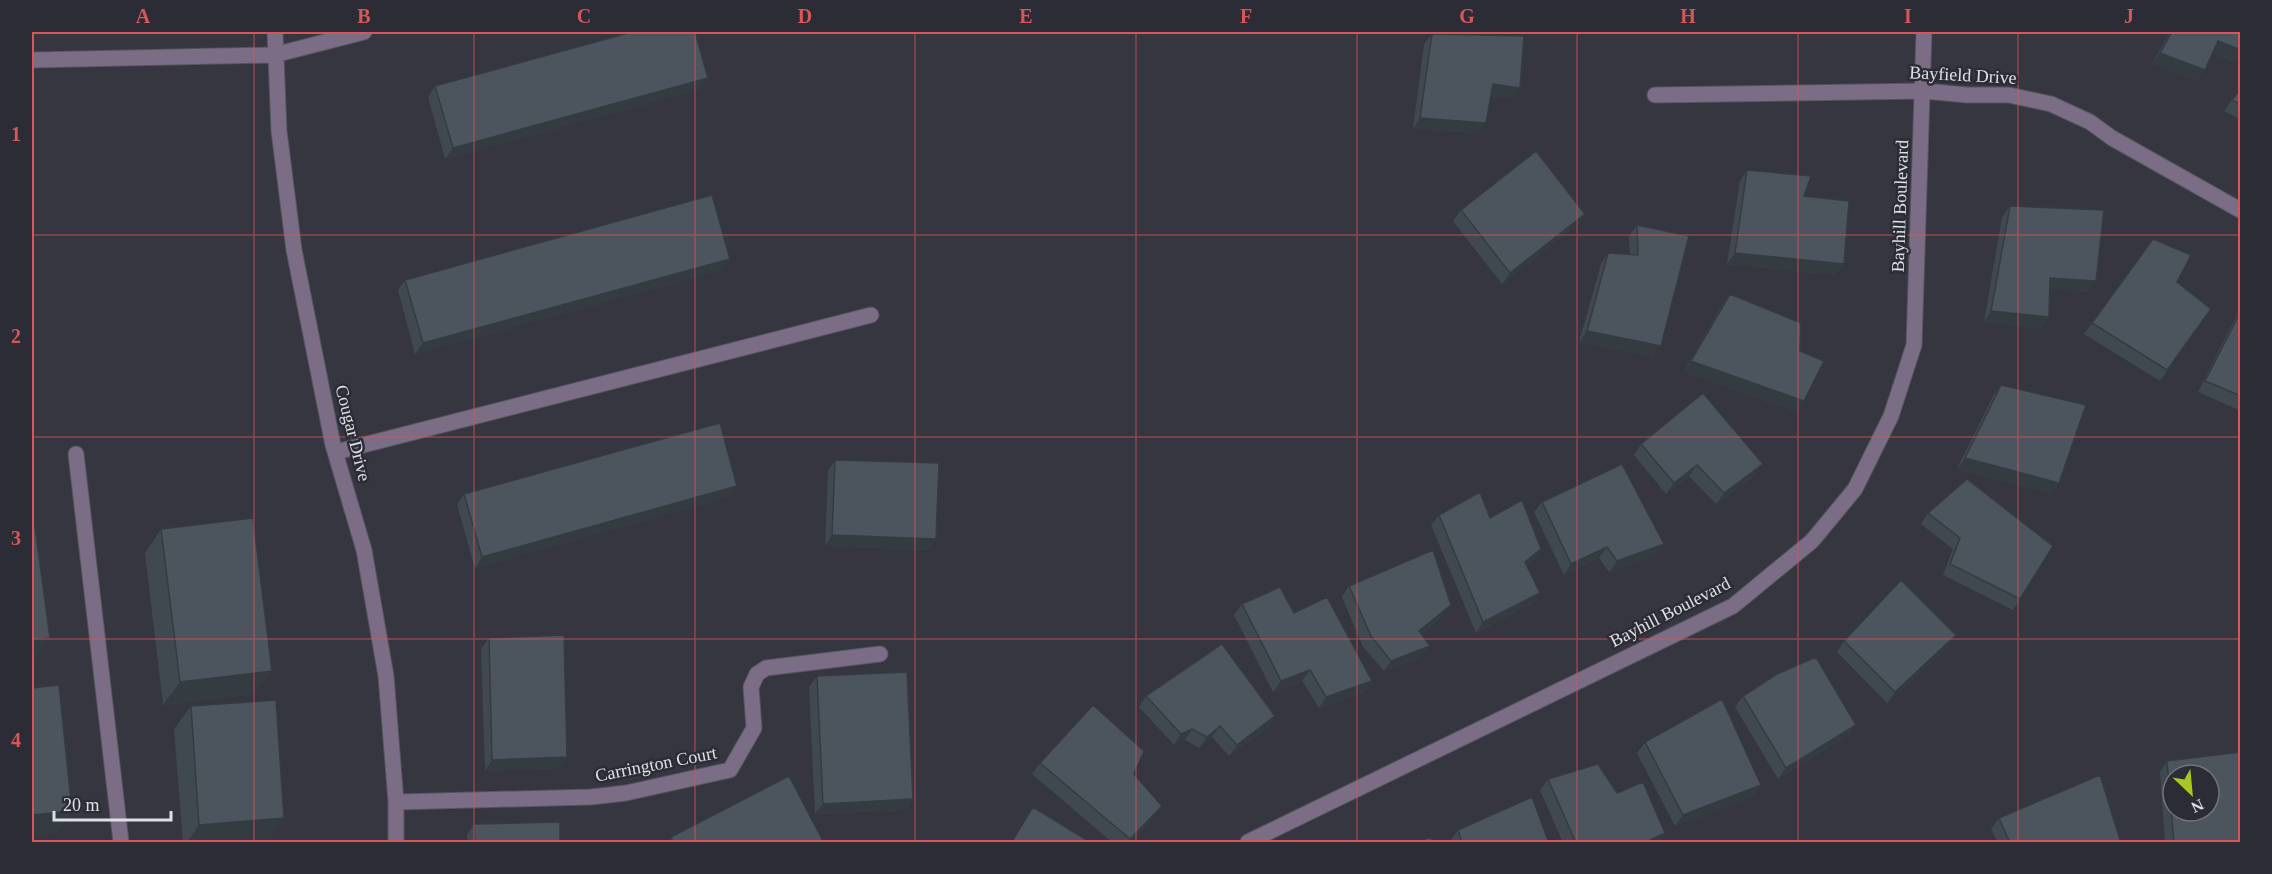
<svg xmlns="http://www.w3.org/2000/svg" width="2272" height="874" viewBox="0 0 2272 874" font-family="'Times New Roman',serif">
<rect width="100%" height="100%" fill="#353640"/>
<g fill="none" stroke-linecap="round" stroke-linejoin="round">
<defs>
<path id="minor" d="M275,32L279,131L294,250L333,445L364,550L386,676L396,802V842
M32,60L274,55L364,32
M1655,95L1924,91L1967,95H2009L2051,104L2090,122L2112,138L2240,210
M336,452L871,315
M76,454L121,842
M396,802L591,797L626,793L730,770L754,728L751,687L757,674L766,668L880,654
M1248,842L1733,606L1812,541L1855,489L1891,416L1914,345L1924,32"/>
</defs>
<!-- minor casing -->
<use href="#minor" stroke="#54555e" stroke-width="17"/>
<!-- minor -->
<use href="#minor" stroke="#7b6d85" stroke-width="15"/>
</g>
<!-- wall -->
<path fill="#414950" d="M2170,32H2241V55L2235,62L2212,53L2197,81L2152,64Z
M1432,34L1513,99L1491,96L1478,133L1413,129L1424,44Z
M435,86L700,89L445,159L428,97Z
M2241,88V120L2224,111Z
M1747,170L1804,196L1844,264L1836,275L1727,264L1740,181Z
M2010,206L2088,292L2049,289L2042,328L1984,322L2002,217Z
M1461,210L1585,214L1577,225L1502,284L1453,221Z
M1637,225L1653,357L1579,342L1601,264L1608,253L1630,254L1629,236Z
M2153,239L2177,282L2211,309L2160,381L2084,334Z
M722,270L415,354L398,290L405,280Z
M1730,294L1804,401L1797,412L1684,372L1722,305Z
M2241,307V411L2198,392Z
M2001,385L2059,483L2051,494L1957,469L1993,396Z
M1641,444L1755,475L1716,504L1689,476L1666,494L1634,455Z
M835,460L936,539L928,550L825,546L828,471Z
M464,494L729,497L475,568L457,505Z
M1542,502L1656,555L1609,572L1599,558L1564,575L1534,512Z
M1928,513L2053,546L2013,610L1943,575L1953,549L1921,524Z
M1439,515L1541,549L1534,560L1526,566L1540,593L1532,604L1476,633L1431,525Z
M161,529L255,694L163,705L145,553Z
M1349,586L1443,616L1421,634L1422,657L1384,671L1363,647L1342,597Z
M1242,604L1294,613L1372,681L1365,692L1319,708L1302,681L1273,692L1234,615Z
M489,638L567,757L560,768L485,771L481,649Z
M1844,641L1949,646L1887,703L1837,652Z
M817,676L913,799L906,810L815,814L809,687Z
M1146,696L1275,716L1268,727L1229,756L1212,737L1199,748L1185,740L1174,745L1139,707Z
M1743,696L1849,735L1778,779L1735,707Z
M191,706L268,842L183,843L174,729Z
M1645,742L1753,796L1675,826L1637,753Z
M2167,761L2241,843H2165L2160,772Z
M1040,763L1134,774L1162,806L1154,816L1130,843H1113L1032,774Z
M1548,779L1617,793L1658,843H1563L1540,790Z
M1033,807L1090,843H1010Z
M1999,818L2121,843H1998L1991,829Z
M474,824L560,843H467V835Z
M1458,830L1549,843H1451L1450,841Z
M671,837L824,843H667Z"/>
<!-- shaded-wall -->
<path fill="#353c41" d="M2218,41L2241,50V55L2235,62L2210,52Z
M2160,53L2205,70L2197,81L2152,64Z
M708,78L700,89L445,159L453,148Z
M1493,84L1520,88L1513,99L1485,95Z
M1420,118L1486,123L1478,133L1413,129Z
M1585,214L1577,225L1502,284L1510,273Z
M1735,253L1844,264L1836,275L1727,264Z
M730,259L722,270L415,354L423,343Z
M2050,278L2096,281L2088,292L2042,289Z
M1991,311L2049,317L2042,328L1984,322Z
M1587,331L1661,346L1653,357L1579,342Z
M1691,361L1804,401L1797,412L1684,372Z
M1965,458L2059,483L2051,494L1957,469Z
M1763,464L1755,475L1716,504L1724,493Z
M1697,465L1689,476L1666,494L1674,483Z
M737,486L729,497L475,568L482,557Z
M832,535L936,539L928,550L825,546Z
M1664,544L1656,555L1609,572L1617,561Z
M1607,547L1599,558L1564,575L1571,564Z
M1541,549L1534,560L1517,573L1525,562Z
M1540,593L1532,604L1476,633L1483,622Z
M1451,605L1443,616L1411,641L1419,631Z
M1956,635L1949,646L1887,703L1895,692Z
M50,638L33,661H32V640Z
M1430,646L1422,657L1384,671L1391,661Z
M1310,670L1302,681L1273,692L1281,681Z
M272,671L255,694L163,705L180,682Z
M1372,681L1365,692L1319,708L1326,697Z
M1275,716L1268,727L1229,756L1237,745Z
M1856,725L1849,735L1778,779L1786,768Z
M1220,726L1212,737L1199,748L1207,737Z
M1192,729L1185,740L1174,745L1181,734Z
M567,757L560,768L485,771L492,760Z
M1761,785L1753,796L1675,826L1683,815Z
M913,799L906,810L815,814L823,804Z
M1162,806L1154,816L1130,843H1128Z
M72,811L56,834L32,837V815Z
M284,818L268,842L187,843L199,825Z
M1665,833L1658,843H1644Z"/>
<!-- building -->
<path fill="#4c555d" stroke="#353c41" stroke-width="1.5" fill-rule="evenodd" d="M632,32H695L708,78L453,148L435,86Z
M2172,32H2241V50L2218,41L2205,70L2160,53Z
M1432,34L1524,36L1520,88L1493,84L1486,123L1420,118Z
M2241,88V105L2232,100Z
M1536,151L1585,214L1510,273L1461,210Z
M1747,170L1811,176L1804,196L1849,201L1844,264L1735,253Z
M712,195L730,259L423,343L405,280Z
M2010,206L2104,210L2096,281L2050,278L2049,317L1991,311Z
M1637,225L1689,236L1661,346L1587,331L1608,253L1638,255Z
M2153,239L2191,255L2177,282L2211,309L2167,370L2092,323Z
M1730,294L1801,323L1800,351L1824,361L1804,401L1691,361Z
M2241,311V396L2205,381Z
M2001,385L2086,405L2059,483L1965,458Z
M1703,393L1763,464L1724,493L1697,465L1674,483L1641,444Z
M720,423L737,486L482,557L464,494Z
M835,460L939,463L936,539L832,535Z
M1622,464L1664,544L1617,561L1607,547L1571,564L1542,502Z
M1967,479L2053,546L2020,599L1950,564L1960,538L1928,513Z
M1480,492L1490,518L1522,500L1541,549L1525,562L1540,593L1483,622L1439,515Z
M32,505L50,638L32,640Z
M253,518L272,671L180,682L161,529Z
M1433,550L1451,605L1419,631L1430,646L1391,661L1371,636L1349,586Z
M1901,580L1956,635L1895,692L1844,641Z
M1280,587L1294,613L1327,597L1372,681L1326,697L1310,670L1281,681L1242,604Z
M564,635L567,757L492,760L489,638Z
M1222,644L1275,716L1237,745L1220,726L1207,737L1192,729L1181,734L1146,696Z
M1816,657L1856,725L1786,768L1743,696L1777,674Z
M907,672L913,799L823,804L817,676Z
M59,685L72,811L32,815V688Z
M1722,699L1761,785L1683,815L1645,742Z
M276,700L284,818L199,825L191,706Z
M1093,705L1144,751L1134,774L1162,806L1130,839L1040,763Z
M2241,752V843H2174L2167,761ZM2173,775H2209V811H2173Z
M1598,764L1617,793L1643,782L1665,833L1644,843H1576L1548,779Z
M2100,775L2121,843H2010L1999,818Z
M789,776L824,843H673L671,837Z
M1532,797L1549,843H1462L1458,830Z
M1033,807L1090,842L1011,843Z
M560,822V843H475L474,824Z
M1431,837L1433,843H1414Z"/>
<!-- grid -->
<path fill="none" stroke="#d85658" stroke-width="1.5" stroke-opacity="0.55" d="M254,32V842M474,32V842M695,32V842M915,32V842M1136,32V842M1357,32V842M1577,32V842M1798,32V842M2018,32V842M32,235H2240M32,437H2240M32,639H2240"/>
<g text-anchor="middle" stroke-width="5" stroke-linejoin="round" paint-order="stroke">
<!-- street labels -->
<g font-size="18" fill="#dfe0e6" stroke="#2b2c35">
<text transform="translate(1963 75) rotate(3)" y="6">Bayfield Drive</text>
<text transform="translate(1900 206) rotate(-88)" y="6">Bayhill Boulevard</text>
<text transform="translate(353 433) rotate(76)" y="6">Cougar Drive</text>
<text transform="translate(1670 612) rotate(-27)" y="6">Bayhill Boulevard</text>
<text transform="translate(656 764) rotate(-11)" y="6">Carrington Court</text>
</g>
</g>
<!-- border -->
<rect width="2272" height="874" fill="none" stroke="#2b2c35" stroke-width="66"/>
<!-- north arrow -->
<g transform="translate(2191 793) rotate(154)"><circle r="28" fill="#2b2c35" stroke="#73747c" stroke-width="1.5"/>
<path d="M0-4.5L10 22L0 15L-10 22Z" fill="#a6c820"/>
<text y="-9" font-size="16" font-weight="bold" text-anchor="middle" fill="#dfe0e6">N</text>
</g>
<!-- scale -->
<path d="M54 811v9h117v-9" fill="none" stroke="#dfe0e6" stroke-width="3"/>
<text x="63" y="811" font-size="18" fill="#dfe0e6" stroke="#2b2c35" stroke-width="4.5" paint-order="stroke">20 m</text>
<rect x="33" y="33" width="2206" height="808" fill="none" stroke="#d85658" stroke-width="2"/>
<g font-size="20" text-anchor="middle" font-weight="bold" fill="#d85658">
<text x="143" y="23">A</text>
<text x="364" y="23">B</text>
<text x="584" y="23">C</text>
<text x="805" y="23">D</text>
<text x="1026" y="23">E</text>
<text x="1246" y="23">F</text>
<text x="1467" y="23">G</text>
<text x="1688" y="23">H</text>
<text x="1908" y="23">I</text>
<text x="2129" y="23">J</text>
<text x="16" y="141">1</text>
<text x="16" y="343">2</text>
<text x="16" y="545">3</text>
<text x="16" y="747">4</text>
</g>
</svg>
